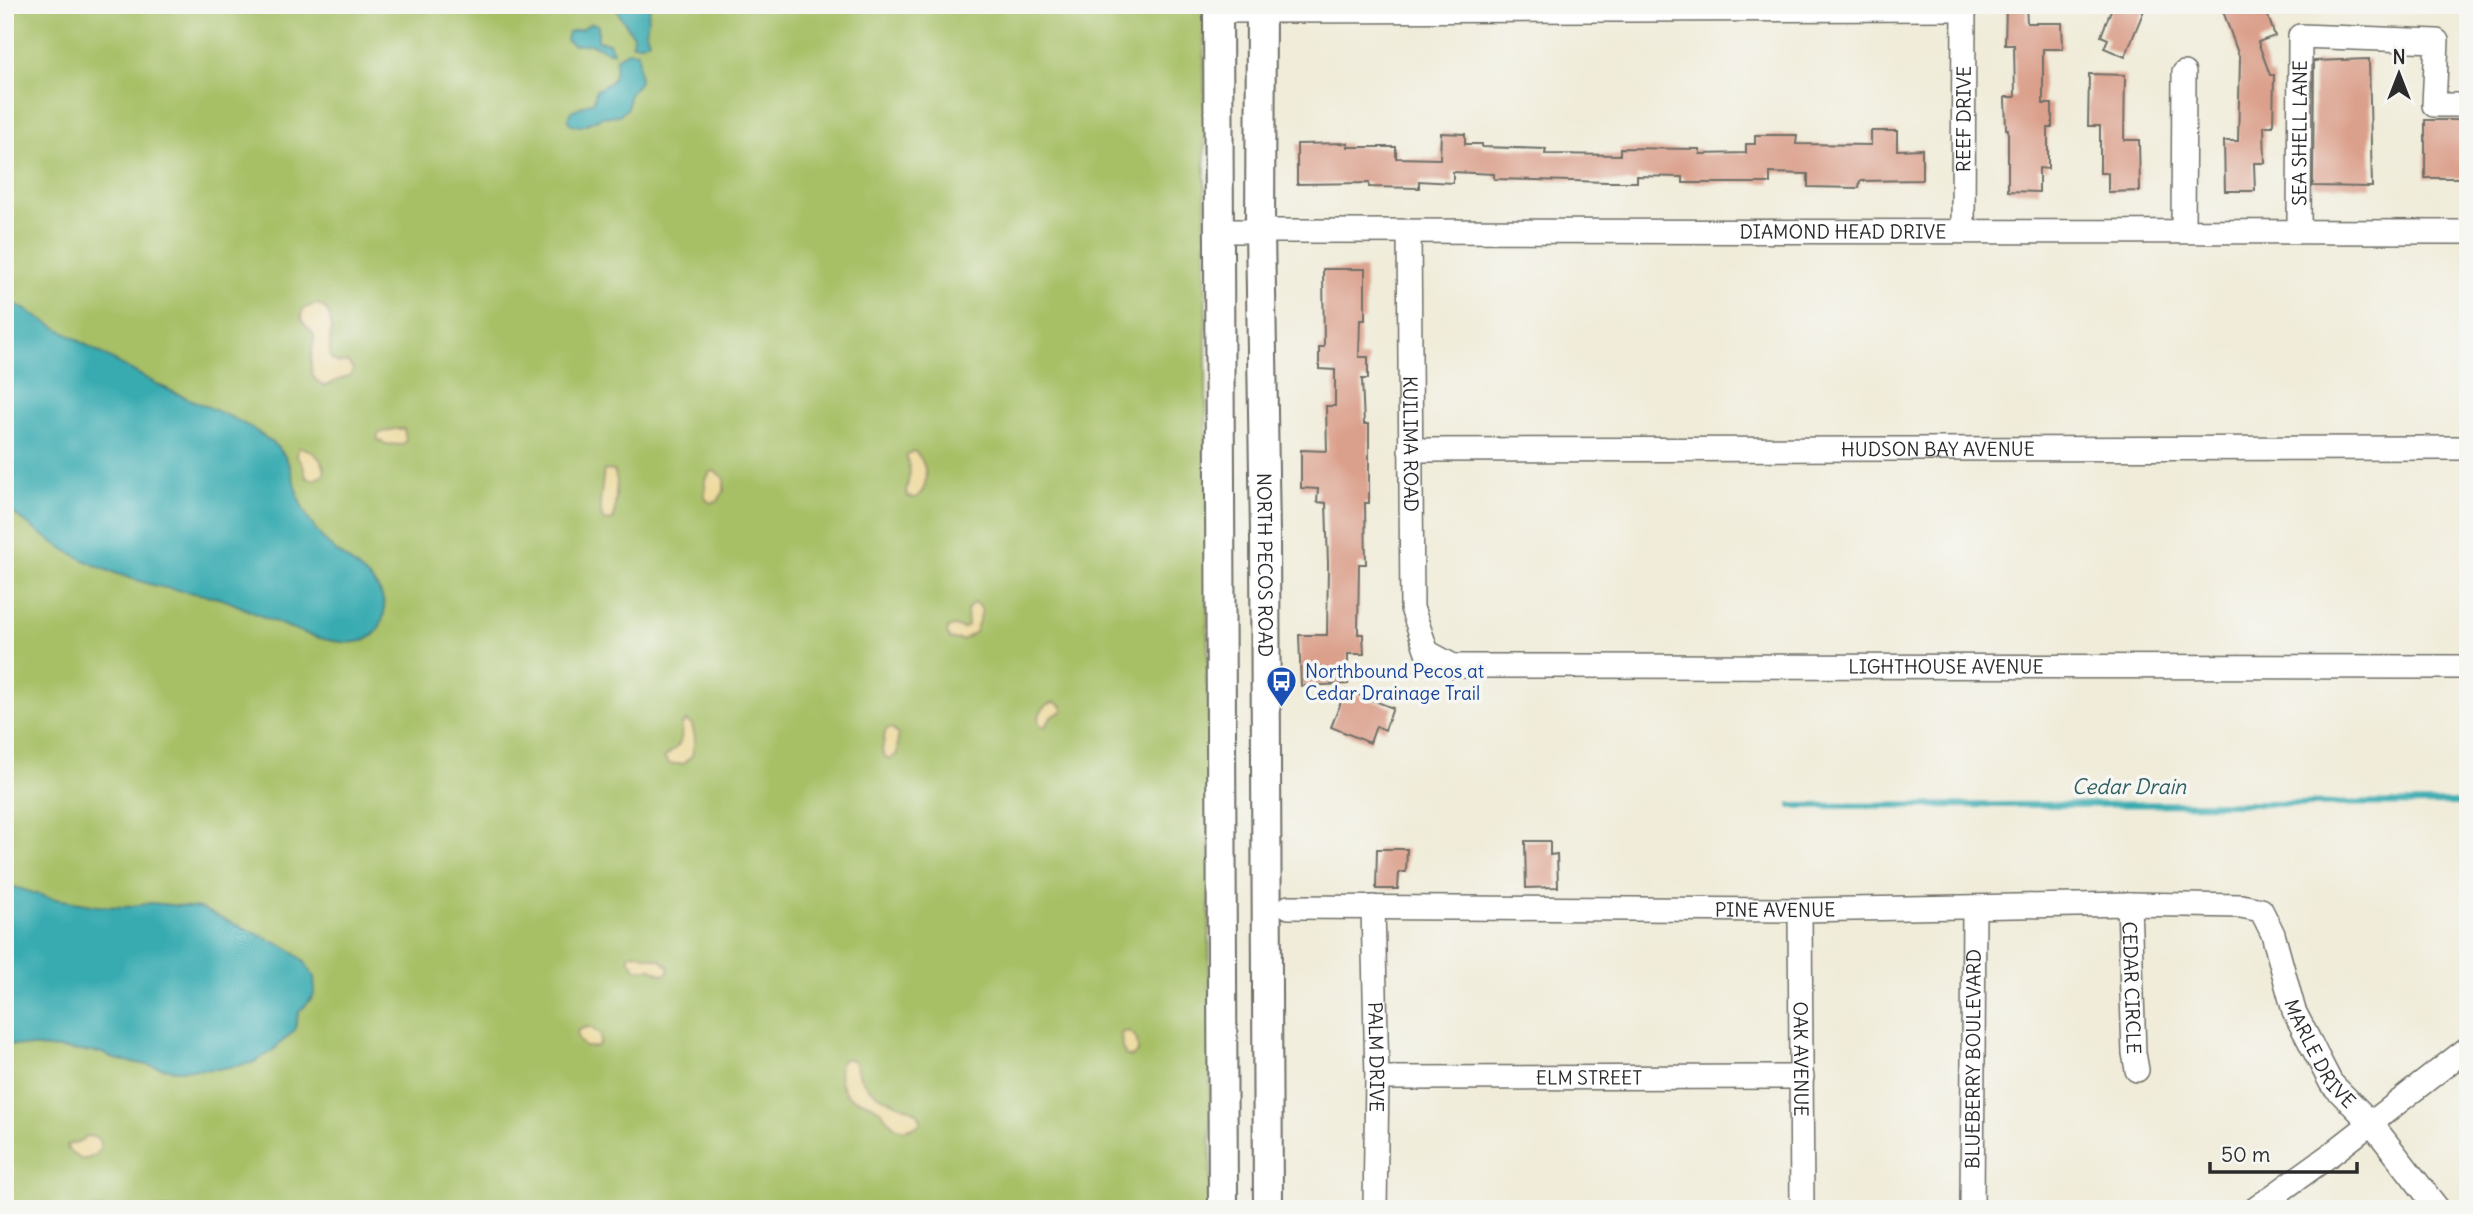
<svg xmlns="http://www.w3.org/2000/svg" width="2473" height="1214" viewBox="0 0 2473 1214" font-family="Delius,sans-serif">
<rect width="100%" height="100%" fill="#f6f6f2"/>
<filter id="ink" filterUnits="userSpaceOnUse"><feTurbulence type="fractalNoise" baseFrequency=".0143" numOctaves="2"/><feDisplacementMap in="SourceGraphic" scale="14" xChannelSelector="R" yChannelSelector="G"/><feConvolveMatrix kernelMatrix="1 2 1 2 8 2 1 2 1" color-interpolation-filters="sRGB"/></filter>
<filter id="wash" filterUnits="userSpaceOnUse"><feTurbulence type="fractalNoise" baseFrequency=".00686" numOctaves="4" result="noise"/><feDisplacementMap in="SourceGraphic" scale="28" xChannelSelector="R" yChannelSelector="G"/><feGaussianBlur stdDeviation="1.57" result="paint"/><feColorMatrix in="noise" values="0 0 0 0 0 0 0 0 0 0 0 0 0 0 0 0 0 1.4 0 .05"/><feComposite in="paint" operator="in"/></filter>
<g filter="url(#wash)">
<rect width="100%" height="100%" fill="#f0ecd9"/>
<!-- green -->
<path fill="#a7c066" stroke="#697648" stroke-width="2" d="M5,5H1204L1211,1209H5Z"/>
<!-- sand -->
<path fill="#eeda9e" stroke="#8c8264" stroke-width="2" d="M316,304C341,310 326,343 331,359L339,363L348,362L353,369L351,375L325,386C302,378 314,352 314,335C307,325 295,320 305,308Z
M395,429H404L406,440L402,445L386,444L377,439L379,433Z
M299,447C312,449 327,461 324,475L313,480L306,477L303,465L296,455Z
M914,451C928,461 931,489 915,498L908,497L906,492L910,472L906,455Z
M604,470L614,471L617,481L614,519L609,521L602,519L600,502Z
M715,471L724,478V491L718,501L710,503L705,498V482L710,472Z
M973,603L979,605L982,611L975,632L963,640L950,639L947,633L948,628L954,626L963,629L968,626L967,610Z
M1054,702L1062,706L1063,711L1051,717L1046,726L1041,727L1038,721C1039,712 1045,704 1054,702Z
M686,721L692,724L695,738L692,756L683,764H669L664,758C679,745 682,747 682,724Z
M888,728L893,729L898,735L897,754L890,759L885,757L882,751L885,732Z
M634,953L661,960L669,967L668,973L663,975L652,969H636L629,959V956Z
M586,1027L592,1028L601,1036L600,1043L597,1047H585L578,1040L577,1031Z
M1127,1031C1137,1034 1138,1042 1138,1051L1132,1057L1126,1056L1122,1048L1121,1033Z
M847,1058L854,1061C863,1098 890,1098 918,1113L921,1120L919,1125C891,1138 892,1118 874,1106C867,1101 861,1102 854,1099C840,1095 837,1072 841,1061Z
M87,1136L97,1138L101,1143C101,1154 90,1160 80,1159L68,1150L67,1145L83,1140Z"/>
<!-- water -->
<path fill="#39abb1" stroke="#326b6e" stroke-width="2" d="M617,5H650L646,33L649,40L643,44H632L633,35L619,14Z
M591,23L598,25V41L609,43L613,52H607L606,50L591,44L574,45L566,40L568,32L581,29Z
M628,51L638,52L640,80L639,83L629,94L628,108L619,115L602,117L582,126L571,125L568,120L571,111L594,101L596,90C615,82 616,78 616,58Z
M5,298C56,327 106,357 157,384C196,405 245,416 278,448C291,460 293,480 298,496C304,513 312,527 325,541C346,564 400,585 380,626C360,671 255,611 225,600C202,593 176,591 153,585C133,579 111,573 93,564C60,550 32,529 5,506Z
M5,884L50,898L98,906L126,907L151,903L200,908L288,948L304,961L314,977L315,991L313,997L299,1012L294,1031L270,1053L252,1063L218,1069L174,1070L114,1059L102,1053L5,1044Z"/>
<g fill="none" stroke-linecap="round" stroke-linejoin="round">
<!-- stream -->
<path stroke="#39abb1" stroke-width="6" d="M1791,806L2468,803"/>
</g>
<g id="blocks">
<!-- building -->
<path fill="#dba08c" d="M2006,5H2026L2027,23H2062L2063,49H2043V104H2052V128H2048V169L2039,168V192L2008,191V129H2006L2005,97H2015L2014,45H2005Z
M2113,5H2134L2144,10L2125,57L2104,48L2108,39L2101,36Z
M2239,5H2264L2275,36L2258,42L2270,75H2274L2273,126H2264L2265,163H2254L2255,191H2225L2224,141H2238L2240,59L2223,11Z
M2369,59L2372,187L2313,186L2314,61Z
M2089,74L2125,75L2124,140H2139L2140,191L2108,192V173H2100V126H2088Z
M2425,120H2468V178H2425Z
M1871,131H1897V150L1922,149V180L1860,181L1859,188L1808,187V174L1770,173V183H1683V177L1637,176V182H1608L1494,179V174L1453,172V183L1419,181V188L1369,187V183L1297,184V144L1348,143V147H1396V158L1440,159L1441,133L1465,134V144H1482V147L1546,149L1545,154L1620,155V148L1700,149V154L1746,153V144H1755V135H1797L1796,144L1871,145Z
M1323,269H1365V320H1360L1359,357H1368V379H1362L1364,424H1369V503H1365L1366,564H1359L1358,634H1363L1364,654H1348V684L1301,686L1299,635H1327L1328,564L1326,503L1317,502L1318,489L1301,488V450L1327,451L1326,406H1335V370L1319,369V347H1324Z
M1346,690L1393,708L1385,730L1376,726L1370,743L1331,727Z
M1525,841H1550V855L1557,854L1558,887L1526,888Z
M1377,849H1407L1406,872H1399L1398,889H1376Z"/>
</g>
</g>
<g filter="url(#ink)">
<use href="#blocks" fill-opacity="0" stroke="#706f68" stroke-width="2"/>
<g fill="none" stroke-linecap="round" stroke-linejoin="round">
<defs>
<g id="minor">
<path d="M1218,11L1965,9"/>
<path id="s1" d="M1218,231L2468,232"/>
<path id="s2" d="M1963,231L1964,5"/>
<path d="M2183,231L2184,73"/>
<path id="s3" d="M2299,231L2300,36L2437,41L2434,105H2468"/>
<path id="s4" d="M1409,232L1412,608L1427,652L1453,666L2468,667"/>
<path id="s5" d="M1410,450L2468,448"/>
<path id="s6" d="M2129,904L2134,1053L2137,1070"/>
<path id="s7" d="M1289,907L1800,910L2129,904L2241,906L2261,910L2273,934L2294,1011L2331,1083L2371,1123L2438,1209"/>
<path id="s8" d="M1373,907L1377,1078L1375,1209"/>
<path id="s9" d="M1800,910L1802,1209"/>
<path id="s10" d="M1377,1078L1802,1077"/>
<path id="s11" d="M1972,1209L1974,907"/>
<path d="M2255,1209L2330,1155L2468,1048"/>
</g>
<g id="major">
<path d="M1218,5L1223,1209"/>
<path id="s12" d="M1261,5L1260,231L1265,534L1268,1209"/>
</g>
</defs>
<!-- minor casing -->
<use href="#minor" stroke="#706f68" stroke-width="26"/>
<!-- major casing -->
<use href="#major" stroke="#706f68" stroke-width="32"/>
<!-- minor -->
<use href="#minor" stroke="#fff" stroke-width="23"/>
<!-- major -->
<use href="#major" stroke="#fff" stroke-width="28"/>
</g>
</g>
<!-- icons -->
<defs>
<symbol id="bus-pin" viewBox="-11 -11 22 30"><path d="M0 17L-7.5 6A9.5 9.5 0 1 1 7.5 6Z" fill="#1a4fb4" stroke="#f6f6f2"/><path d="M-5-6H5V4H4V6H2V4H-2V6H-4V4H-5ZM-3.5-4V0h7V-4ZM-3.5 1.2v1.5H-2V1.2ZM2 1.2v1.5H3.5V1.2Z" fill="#fff"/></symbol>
</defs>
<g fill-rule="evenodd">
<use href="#bus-pin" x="1264" y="664" width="35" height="47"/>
</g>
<g text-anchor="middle" stroke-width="7" stroke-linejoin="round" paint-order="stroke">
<!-- street labels -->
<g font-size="19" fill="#2b2b2b" stroke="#f6f6f2">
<text dy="7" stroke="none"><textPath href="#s2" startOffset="112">REEF DRIVE</textPath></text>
<text dy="7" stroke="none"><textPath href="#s3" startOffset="98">SEA SHELL LANE</textPath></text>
<text dy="7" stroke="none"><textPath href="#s1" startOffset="625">DIAMOND HEAD DRIVE</textPath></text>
<text dy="7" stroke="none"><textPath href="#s4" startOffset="212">KUILIMA ROAD</textPath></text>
<text dy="7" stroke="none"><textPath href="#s5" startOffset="528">HUDSON BAY AVENUE</textPath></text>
<text dy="7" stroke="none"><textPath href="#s12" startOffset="560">NORTH PECOS ROAD</textPath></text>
<text dy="7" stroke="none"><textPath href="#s4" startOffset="945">LIGHTHOUSE AVENUE</textPath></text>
<text dy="7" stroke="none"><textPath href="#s7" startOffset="486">PINE AVENUE</textPath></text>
<text dy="7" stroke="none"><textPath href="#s6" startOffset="84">CEDAR CIRCLE</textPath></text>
<text dy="7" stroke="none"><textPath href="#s7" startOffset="1129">MARLE DRIVE</textPath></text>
<text dy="7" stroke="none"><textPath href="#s8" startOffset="150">PALM DRIVE</textPath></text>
<text dy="7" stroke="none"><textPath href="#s11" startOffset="150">BLUEBERRY BOULEVARD</textPath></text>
<text dy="7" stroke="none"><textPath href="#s9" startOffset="149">OAK AVENUE</textPath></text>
<text dy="7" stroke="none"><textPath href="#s10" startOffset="212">ELM STREET</textPath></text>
</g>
<!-- transit labels -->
<g font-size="19" fill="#164399" stroke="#f6f6f2" text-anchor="start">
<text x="1305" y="678">Northbound Pecos at<tspan x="1305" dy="22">Cedar Drainage Trail</tspan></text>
</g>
<!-- water labels -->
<g font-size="21" font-style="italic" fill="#315e61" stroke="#f6f6f2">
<text x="2129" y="794">Cedar Drain</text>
</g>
</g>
<!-- margin -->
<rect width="2473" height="1214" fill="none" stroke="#f6f6f2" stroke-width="28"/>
<!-- north arrow -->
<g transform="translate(2399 74)" stroke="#f6f6f2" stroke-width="5" paint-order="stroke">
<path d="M0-5L12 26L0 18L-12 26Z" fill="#2b2b2b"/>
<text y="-10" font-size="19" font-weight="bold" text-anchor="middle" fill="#2b2b2b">N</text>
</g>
<!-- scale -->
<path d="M2210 1162v10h147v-10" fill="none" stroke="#2b2b2b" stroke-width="3.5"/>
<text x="2221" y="1162" font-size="21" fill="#2b2b2b" stroke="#f6f6f2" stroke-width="5" paint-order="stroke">50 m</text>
</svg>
